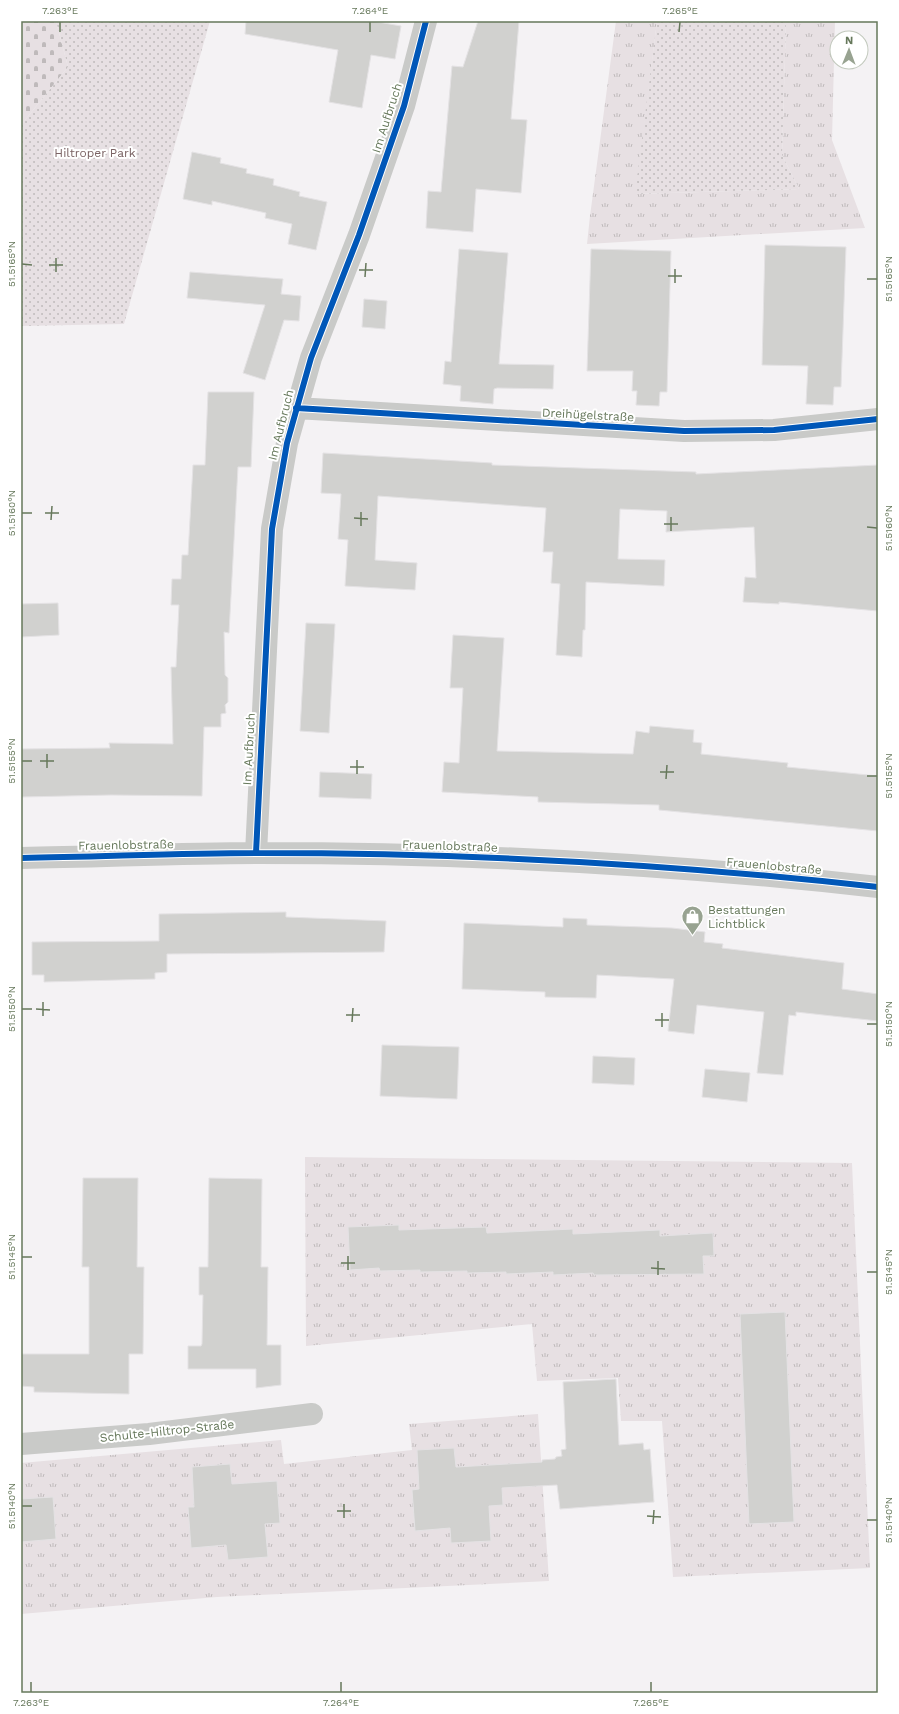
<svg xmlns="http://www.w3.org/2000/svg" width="899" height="1714" viewBox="0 0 899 1714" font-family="'Work Sans',sans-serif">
<defs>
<pattern id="grass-tufts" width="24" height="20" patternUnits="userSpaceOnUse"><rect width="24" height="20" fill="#e7e0e3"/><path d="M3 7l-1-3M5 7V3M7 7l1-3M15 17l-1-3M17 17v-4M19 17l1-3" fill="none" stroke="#bfbabb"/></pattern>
<pattern id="cemetery-stones" width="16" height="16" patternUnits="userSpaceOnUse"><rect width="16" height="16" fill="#e7e0e3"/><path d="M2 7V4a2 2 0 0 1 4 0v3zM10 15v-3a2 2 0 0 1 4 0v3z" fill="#bfbabb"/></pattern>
<pattern id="park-dots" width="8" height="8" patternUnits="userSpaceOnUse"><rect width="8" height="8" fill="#e7e0e3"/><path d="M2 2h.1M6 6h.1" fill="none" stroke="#bfbabb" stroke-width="1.8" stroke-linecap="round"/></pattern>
</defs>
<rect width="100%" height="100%" fill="#f4f2f4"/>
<!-- grass -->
<path fill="url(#grass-tufts)" d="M616,21H657L636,194L799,189L782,155L786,21H835L832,140L865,228L587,244L590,216Z
M305,1157L852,1163L870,1568L673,1577L662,1421H621L618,1378L537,1381L532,1324L306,1346Z
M538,1414L549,1581L217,1597L21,1614V1463L281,1440L284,1464L412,1450L409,1424Z"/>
<!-- cemetery -->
<path fill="url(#cemetery-stones)" d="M21,21H56L68,67L21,125Z"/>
<!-- park -->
<path fill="url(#park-dots)" d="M56,21H210L124,324L21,326V125L68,67Z
M657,21H786L782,155L799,189L635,194Z"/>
<!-- building -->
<path fill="#d1d1cf" stroke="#e4e2e4" d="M246,21H372L401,26L395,59L371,55L362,108L329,102L338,50L245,34Z
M478,21H519L511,119L527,120L521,193L476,189L473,232L426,228L428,191L441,192L452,66L463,67Z
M192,152L221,158L220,163L247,169L246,173L274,179L273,185L300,192L299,196L327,202L316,250L288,244L292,224L265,218L266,213L212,201V205L183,199Z
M765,245L846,247L841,387H834L833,405L806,404L808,366L762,365Z
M459,249L508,253L499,364L554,365L553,389L497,388L494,389L493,404L460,401L461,386L443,384L445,361L451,362Z
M591,249L671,251L667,392H660L659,406L636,405L637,391H632L633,371H587Z
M190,272L283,279L281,294L301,296L299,321L284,320L265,380L243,373L265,305L187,298Z
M364,299L387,301L385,329L362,327Z
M208,392H254L251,467H238L229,633L224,632L225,675L228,678V702L225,705L226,713L221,714V727H204L202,796L111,795L21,797V749L110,748L109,743L173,744L171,667H176L179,605H171L172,579H181L182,555H188L193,465H205Z
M323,453L492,463V465L696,472V474L878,465V611L779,602V604L743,602L745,577L756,578L754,527L666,532L667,511L620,509L618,559L665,560L664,586L586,582L585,630H583L582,657L556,655L560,584L551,583L553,552H543L546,508L378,496L375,560L417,563L415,590L345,586L348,540L338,539L341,494L321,493Z
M58,603L59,635L21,637V604Z
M306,623L335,624L329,733L300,731Z
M453,635L504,638L497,751L633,754L636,731L649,733L650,726L694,730L693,742L702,743L701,754L788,763L787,767L878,776V831L659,810V805L538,802V797L442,792L444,762L459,763L463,688H450Z
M320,772L372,774L371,799L319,797Z
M286,912V917L386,921L384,952L167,954V972L155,973V979L44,982V975H32V942L159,941V914Z
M563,918L587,919V925L672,928L705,932L704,942L723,944L722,948L844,963L842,989L878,994V1021L796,1012V1016L789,1015L783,1075L757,1073L764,1012L697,1005L694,1034L668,1031L674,979L597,975L596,998L545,997V992L462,989L464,923L563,927Z
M382,1045L459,1047L457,1099L380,1096Z
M593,1056L635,1058L634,1085L592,1083Z
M705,1069L750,1073L747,1102L702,1097Z
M83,1178H138L137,1267H144L143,1354H129V1394L34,1392V1387L21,1386V1354H89V1267H82Z
M209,1178L262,1179L261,1267H268L267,1345H281V1385L256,1388V1369H188V1346H201L202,1344L203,1295H199V1267H208Z
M399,1225V1230L486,1227L487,1233L573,1229V1234L660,1230V1236L713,1233L714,1256H703L704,1274L594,1275L593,1273L553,1275V1272L506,1274V1272L467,1273V1271L420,1272V1270L380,1271L379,1268L350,1270L348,1227Z
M785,1312L794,1522L749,1524L740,1314Z
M616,1379L619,1445L643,1443L644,1450L650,1449L654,1502L560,1509L557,1485L502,1488L503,1505L489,1506L491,1541L451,1543L450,1528L415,1531L412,1490L419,1489L417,1450L454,1448L456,1467L542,1462V1460L555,1459L556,1457L562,1456L561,1450L566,1449L563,1382Z
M230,1464L232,1484L277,1481L280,1523L265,1524L268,1557L228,1560L226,1545L191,1548L188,1507H194L192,1467Z
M53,1497L56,1539L21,1542V1499Z"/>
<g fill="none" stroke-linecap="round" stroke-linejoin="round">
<!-- minor -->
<path stroke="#c9cac8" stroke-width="22" d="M296,408L684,431L774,430L878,419
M256,853L272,529L287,443L311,358L359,235L404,106L426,21
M21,858C100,857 179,853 258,853C465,853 673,864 878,887
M21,1444L149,1434L312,1414"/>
<defs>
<path id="cycleway" d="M296,408L684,431L774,430L878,419
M256,853L272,529L287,443L311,358L359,235L404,106L426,21
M21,858C100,857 179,853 258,853C465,853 673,864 878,887"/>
</defs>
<!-- cycleway casing -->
<use href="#cycleway" stroke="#fff" stroke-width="8"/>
<!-- cycleway -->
<use href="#cycleway" stroke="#0057b8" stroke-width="6"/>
</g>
<!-- ticks -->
<path fill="none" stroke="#66785b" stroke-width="1.5" d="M60,32V22M370,32V22M679,32L680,22M22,264L32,265M49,265H63M359,270H373M56,272V258M668,276H682M365,277L366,263M867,279H877M675,283V269M22,513H32M45,513H59M354,518L368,519M51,520L52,506M664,524H678M361,526V512M867,527L877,528M671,531V517M22,761H32M40,761H54M350,767H364M47,768V754M660,772H674M357,774V760M867,776H877M666,779L667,765M22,1009H32M36,1009L50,1010M346,1015H360M43,1016V1002M655,1020H669M352,1022L353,1008M867,1024H877M662,1027V1013M22,1257H32M341,1263H355M651,1268L665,1269M348,1270V1256M867,1272H877M658,1275V1261M22,1506H32M337,1511H351M647,1516L661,1517M344,1518V1504M867,1520H877M653,1524L654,1510M31,1692V1682M341,1692V1682M651,1692V1682"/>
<!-- icons -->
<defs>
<symbol id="shop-pin" viewBox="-11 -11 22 30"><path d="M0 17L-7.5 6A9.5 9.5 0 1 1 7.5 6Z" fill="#98a391" stroke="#fff"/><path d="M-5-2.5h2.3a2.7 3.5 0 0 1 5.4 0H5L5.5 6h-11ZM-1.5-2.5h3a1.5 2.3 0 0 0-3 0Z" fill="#fff"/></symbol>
</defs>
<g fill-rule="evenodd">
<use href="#shop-pin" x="680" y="904" width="25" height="34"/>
</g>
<g text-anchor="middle" stroke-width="4" stroke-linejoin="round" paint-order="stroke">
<!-- street labels -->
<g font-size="12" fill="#66785b" stroke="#fff">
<text transform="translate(387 118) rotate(-72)" y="4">Im Aufbruch</text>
<text transform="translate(588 415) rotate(3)" y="4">Dreihügelstraße</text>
<text transform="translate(281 425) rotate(-76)" y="4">Im Aufbruch</text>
<text transform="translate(249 749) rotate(-87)" y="4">Im Aufbruch</text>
<text transform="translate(126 845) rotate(-1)" y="4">Frauenlobstraße</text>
<text transform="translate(450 846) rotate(2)" y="4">Frauenlobstraße</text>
<text transform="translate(774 866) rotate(5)" y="4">Frauenlobstraße</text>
<text transform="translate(167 1431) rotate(-6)" y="4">Schulte-Hiltrop-Straße</text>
</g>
<!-- park labels -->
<g font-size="12" fill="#7a6263" stroke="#fff">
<text x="95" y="157">Hiltroper Park</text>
</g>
<!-- poi labels -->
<g font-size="12" fill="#66785b" stroke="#fff" text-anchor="start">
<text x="708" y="914">Bestattungen<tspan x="708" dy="14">Lichtblick</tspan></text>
</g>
</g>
<!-- border -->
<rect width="899" height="1714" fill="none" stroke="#ffffff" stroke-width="44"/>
<!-- north arrow -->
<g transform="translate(849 50) rotate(1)"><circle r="19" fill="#ffffff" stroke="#c2c9bd"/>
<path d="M0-3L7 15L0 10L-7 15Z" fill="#98a391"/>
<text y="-6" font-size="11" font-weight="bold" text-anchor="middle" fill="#66785b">N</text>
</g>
<rect x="22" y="22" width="855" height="1670" fill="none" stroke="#66785b" stroke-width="1.5"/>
<g font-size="10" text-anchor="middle" fill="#66785b">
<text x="60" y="14">7.263°E</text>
<text x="370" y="14">7.264°E</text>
<text x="680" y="14">7.265°E</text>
<text transform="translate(11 264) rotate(-90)" y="4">51.5165°N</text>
<text transform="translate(888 279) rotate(-90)" y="4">51.5165°N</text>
<text transform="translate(11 513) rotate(-90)" y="4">51.5160°N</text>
<text transform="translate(888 528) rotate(-90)" y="4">51.5160°N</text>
<text transform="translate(11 761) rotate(-90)" y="4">51.5155°N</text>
<text transform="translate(888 776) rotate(-90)" y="4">51.5155°N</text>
<text transform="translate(11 1009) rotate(-90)" y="4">51.5150°N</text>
<text transform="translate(888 1024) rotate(-90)" y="4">51.5150°N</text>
<text transform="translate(11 1257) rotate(-90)" y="4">51.5145°N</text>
<text transform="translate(888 1272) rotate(-90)" y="4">51.5145°N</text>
<text transform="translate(11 1506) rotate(-90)" y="4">51.5140°N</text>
<text transform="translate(888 1520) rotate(-90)" y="4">51.5140°N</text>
<text x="31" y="1706">7.263°E</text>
<text x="341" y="1706">7.264°E</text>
<text x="651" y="1706">7.265°E</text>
</g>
</svg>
